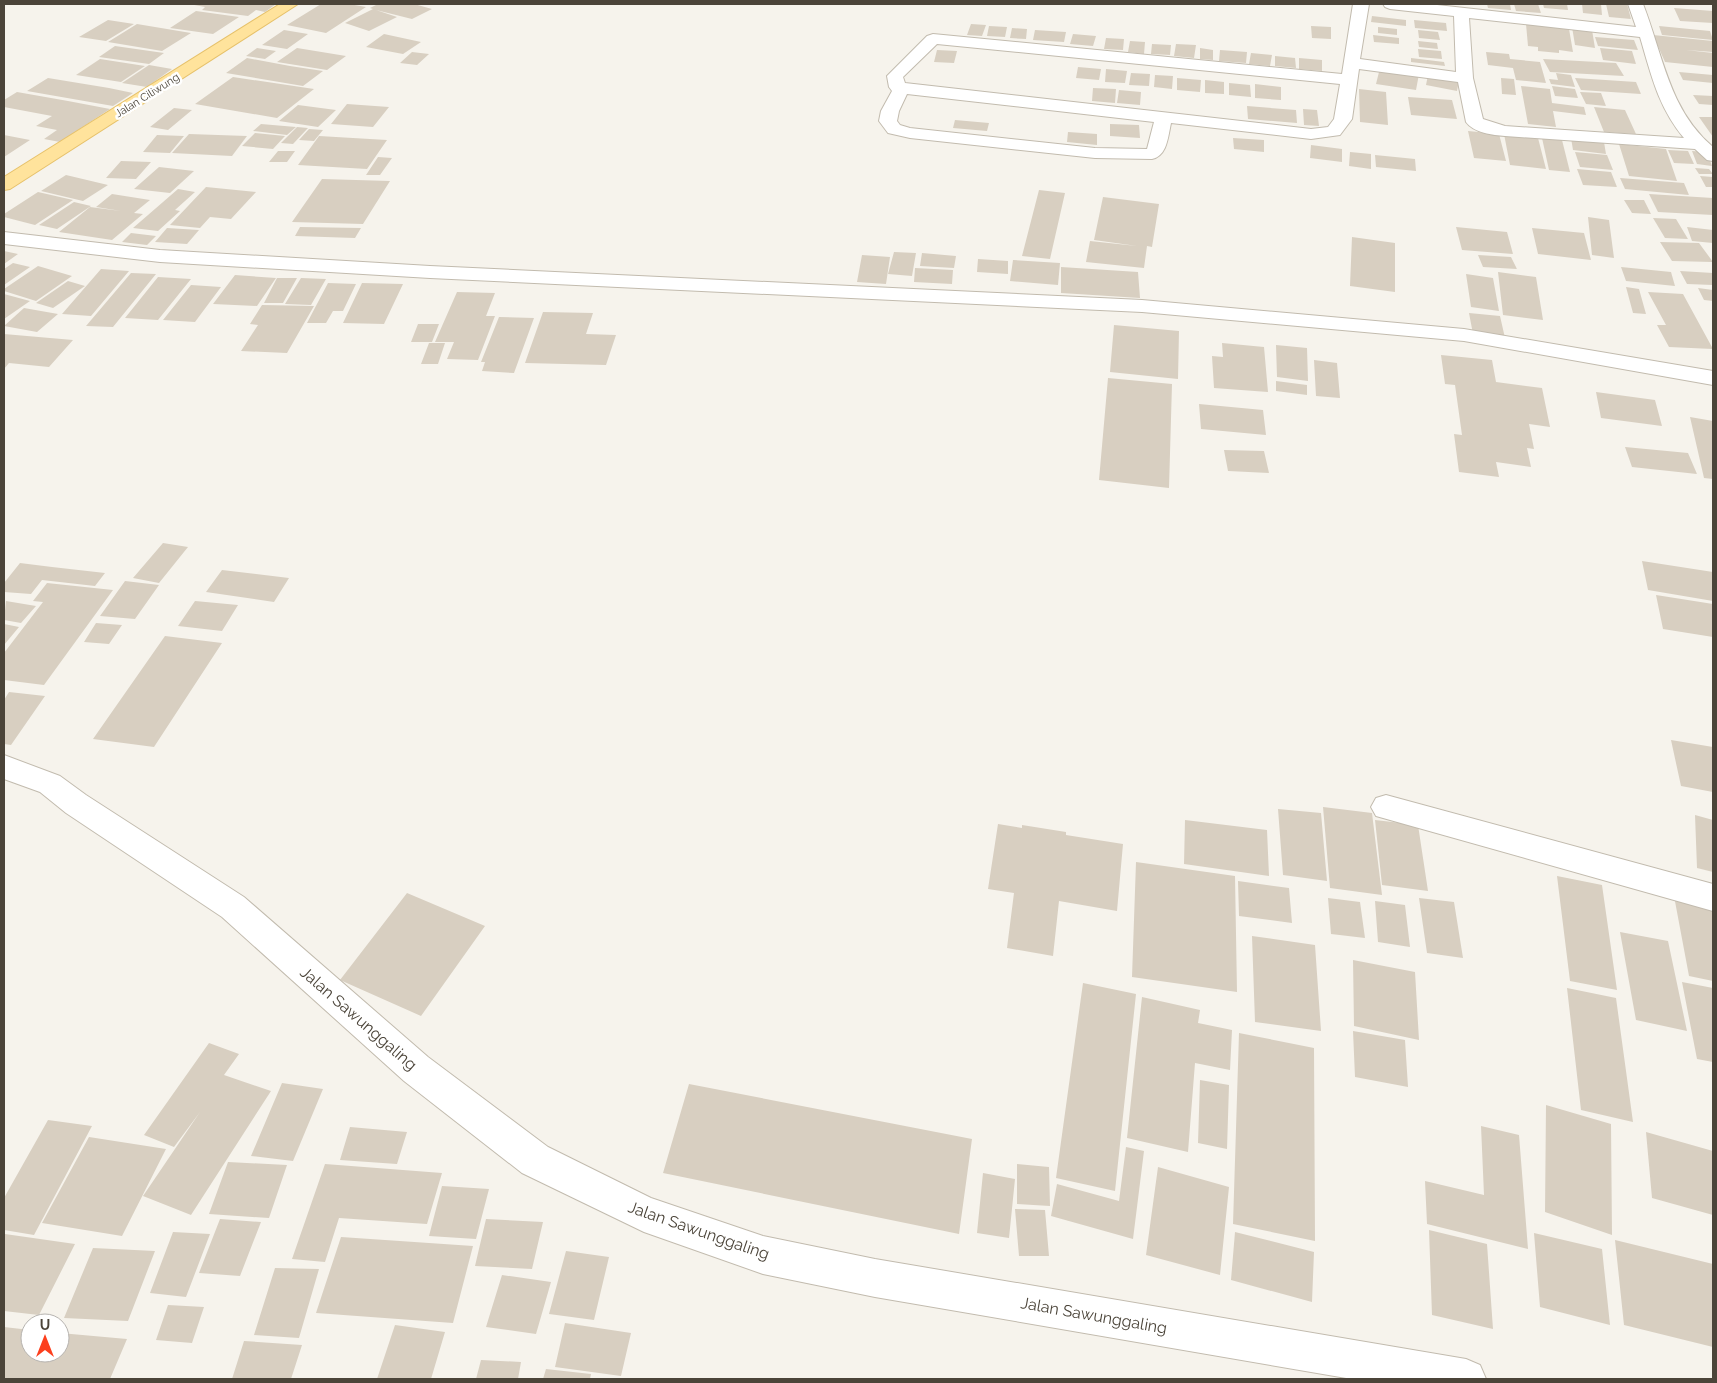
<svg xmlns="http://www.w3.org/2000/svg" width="1717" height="1383" viewBox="0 0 1717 1383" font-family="Raleway,sans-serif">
<rect width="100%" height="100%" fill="#f6f3ec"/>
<!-- building -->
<path fill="#d8cfc1" d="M189,4H276L265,12L256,10L248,16L202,10L205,7Z
M321,4H349L366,7L326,33L287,25Z
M378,4H414L432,9L412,19L376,10L397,17L369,31L345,23L373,9L370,8Z
M1487,4H1510L1511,10L1488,8Z
M1514,4H1538L1541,13L1516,11Z
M1543,4H1567L1568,10L1544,8Z
M1582,4H1601L1602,15L1583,13Z
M1606,4H1627L1631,19L1609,17Z
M1674,8L1713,11V23L1680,21Z
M196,11L239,17L213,34L170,28Z
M1372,16L1406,20V26L1371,22Z
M108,20L134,24L106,41L79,37Z
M1414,20L1446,23L1447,31L1415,28Z
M137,24L191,33L162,51L108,42Z
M971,24L986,25L982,36L967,35Z
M1526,24L1569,29L1573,52L1559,50V53L1538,51V47L1528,46Z
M989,26L1007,27L1005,37L987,36Z
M1311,26L1331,27V39L1312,38Z
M1659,26L1710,31L1713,40L1662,35Z
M1378,27L1397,29V35L1378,33Z
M1572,27L1592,30L1595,48L1575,45Z
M1012,28L1027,29L1026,39L1010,38Z
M284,30L308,34L287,49L262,45Z
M1035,30L1066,32L1064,42L1033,40Z
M1418,30L1438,32L1440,40L1419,38Z
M384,34L421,42L403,54L366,47Z
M1073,34L1096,36L1093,46L1070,44Z
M1373,35L1399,38V44L1374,42Z
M1653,35L1713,41V52L1686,50L1713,53V67L1665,62Z
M1595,37L1634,40L1638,50L1598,46Z
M1106,38L1124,39L1123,50L1104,49Z
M1130,41L1145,42L1144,54L1128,52Z
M1418,41L1437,43L1438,49L1419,47Z
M1152,44L1171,45L1170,55L1151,54Z
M1176,44L1196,45L1194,58L1174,56Z
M115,46L164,53L149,64L99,57Z
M257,48L276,51L265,59L246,56Z
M297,48L346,56L327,70L277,62Z
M1200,48L1213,50V60L1200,59Z
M1600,48L1632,51L1636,64L1603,60Z
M1418,49L1441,51L1442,59L1419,57Z
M937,50L957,51L954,63L934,62Z
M1220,50L1247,52L1246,63L1219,61Z
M412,52L429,54L417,65L400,63Z
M1486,52L1509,54L1510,59L1540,62L1546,83L1516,80L1513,68L1488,65Z
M1251,53L1272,55L1270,66L1249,64Z
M1275,56L1295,58L1296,68L1275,66Z
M247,58L290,66L323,71L303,86L226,73Z
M1299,58L1322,60V71L1299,69Z
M1411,58L1444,62L1445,66L1411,62Z
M100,59L145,66L121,82L76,75Z
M1543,59L1616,63L1624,76L1550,72Z
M149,65L172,69L147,87L122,83Z
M1078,67L1101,69L1099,80L1076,78Z
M1380,68L1419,74L1416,90L1376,84Z
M1106,69L1127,71L1125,83L1105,82Z
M1679,72L1713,75V83L1683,80Z
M1131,73L1150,74L1149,86L1129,85Z
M1556,73L1571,75L1575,87L1551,84L1549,79L1558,80Z
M1155,75L1173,76L1172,89L1154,87Z
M1428,75L1459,80L1457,91L1426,85Z
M233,77L314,89L277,118L195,104Z
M48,78L109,88L133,93L113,106L27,91Z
M1177,78L1201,80L1200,92L1177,90Z
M1501,78L1514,79L1516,95L1502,94Z
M1575,78L1636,82L1641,94L1581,90Z
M1205,80L1224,82V94L1205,93Z
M1229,83L1250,85L1251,97L1229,95Z
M1255,84L1281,87V100L1255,98Z
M1521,86L1550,89L1552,103L1584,107L1586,115L1553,111L1556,127L1528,124Z
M1552,86L1575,89L1578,98L1555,96Z
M1093,88L1116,89L1115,103L1092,101Z
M1359,89L1386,92L1388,125L1360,122Z
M1119,90L1141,92L1140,105L1117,103Z
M17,92L68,101L110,109L60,142L44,139L57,130L36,126L52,116L4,107V100Z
M1580,92L1601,93L1606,106L1586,104Z
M1693,95L1713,96V105L1699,104Z
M1408,97L1452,100L1457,119L1411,115Z
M347,104L389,107L373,127L331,124Z
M298,105L336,110L318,127L279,121Z
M1247,106L1296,110L1297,123L1248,119Z
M1594,107L1625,110L1636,134L1604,132Z
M174,108L192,110L168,130L150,127Z
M1303,109L1317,110L1319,126L1304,125Z
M1699,117H1713V137Z
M955,120L989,123L987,131L953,128Z
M261,124L296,127L287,135L253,131Z
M1110,124L1139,125L1140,138L1110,136Z
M297,127L308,128L293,144L281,143Z
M309,129L323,130L314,141L299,140Z
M1468,131L1499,134L1506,161L1474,158Z
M1068,132L1097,134V145L1067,142Z
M255,133L285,136L273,149L242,146Z
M189,134L247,136L232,156L172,153Z
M1504,134L1538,138L1546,169L1510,165Z
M4,135L30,140L4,157Z
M157,135L184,136L170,153L143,152Z
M319,136L387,140L367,169L298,165Z
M1233,138L1264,140V152L1234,149Z
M1542,138L1562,140L1570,172L1549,170Z
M1571,138L1604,142L1606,154L1573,150Z
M1619,144L1666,149L1677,181L1629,176Z
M1311,145L1342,149V162L1310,158Z
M1668,150L1688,151L1694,164L1674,163Z
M278,151H295L287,162H269Z
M1692,151L1707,152L1712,166L1697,164Z
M1350,152L1371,154V169L1349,166Z
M1575,152L1607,155L1613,170L1580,167Z
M1375,155L1415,159L1416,171L1376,167Z
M378,157L392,158L380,175H366Z
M121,161L151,162L136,179L106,178Z
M159,167L194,171L170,193L134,189Z
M1695,168L1709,169L1713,174H1699Z
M1577,169L1611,172L1617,187L1583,185Z
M66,175L108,185L83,201L41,191Z
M1700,176L1713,177V187H1706Z
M1620,178L1684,183L1689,195L1625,189Z
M322,179L390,181L363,224L292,222Z
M206,187L256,192L231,219L210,217L200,228L170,225Z
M178,189L195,192L175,210L180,211L158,231L133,228Z
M1039,190L1065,193L1050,259L1022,256Z
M38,192L73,200L35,225L4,217V214Z
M112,194L150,200L134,213L143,214L112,240L59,232L90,207L121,211L96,207Z
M1649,194L1713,198V215L1658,212Z
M1103,197L1159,204L1152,247L1147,246L1144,268L1086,262L1090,241L1137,246L1094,240Z
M1624,200H1644L1651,214L1632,213Z
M74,202L91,206L57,229L39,225Z
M1588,217L1609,220L1614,258L1592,255Z
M1653,218L1676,219L1688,239L1665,238Z
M300,227L361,228L355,238L295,236Z
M1456,227L1507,232L1513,254L1462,250Z
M1687,227L1713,230V243L1692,241Z
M167,228L199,230L187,244L155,242Z
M1532,228L1584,233L1591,260L1538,254Z
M131,233L156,236L147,245L122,242Z
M1352,237L1395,243V292L1350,286Z
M1660,242L1699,243L1713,262L1672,261Z
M4,251L18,254L4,264Z
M894,252L916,253L912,276L888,274Z
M922,253L956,256L954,268L920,266Z
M862,255L890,257L886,284L857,282Z
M1478,255L1511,257L1517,269L1483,267Z
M978,259L1008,261V274L977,272Z
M1013,260L1060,263L1058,285L1010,281Z
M13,263L30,267L4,285V269Z
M38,266L72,276L36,301L4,291V289Z
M1061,267L1138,272L1140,298L1061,293Z
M1621,267L1671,272L1675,286L1626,281Z
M915,268L953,270L952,284L914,282Z
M101,269L129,271L91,316L62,314Z
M1680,271L1713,273V285L1687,284Z
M1498,272L1536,277L1543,320L1503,315Z
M131,273L156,274L113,327L86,326Z
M1466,274L1493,278L1499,311L1471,307Z
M235,275L276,278L257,306L213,304Z
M158,277L191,279L158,320L125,318Z
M277,278H297L283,303H264Z
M301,278L326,279L311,305L285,304Z
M68,281L85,286L53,308L36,303Z
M328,283L356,284L343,311H333L326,323H307Z
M362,283L403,284L384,324L343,323Z
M191,285L221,287L195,322L163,320Z
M1626,287L1639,289L1646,314L1633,313Z
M1698,288L1713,290V301L1704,300Z
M457,292L495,293L486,316H495L478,360L447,359L454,342H435Z
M1648,292L1683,294L1713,349L1669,347L1657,325H1666Z
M4,294L30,301L4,319Z
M262,305L314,306L287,353L241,351L258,325L250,324Z
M24,308L58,314L37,332L4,326Z
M543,312L593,313L586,334L616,335L606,365L525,363Z
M1469,313L1500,316L1505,338L1473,334Z
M499,317L534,318L514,373L482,371L485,362H481Z
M418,324H439L432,342H411Z
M1114,325L1179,331L1178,379L1110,372Z
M4,334L73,340L49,367L9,363L4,369Z
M429,343H445L438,364H421Z
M1222,343L1264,347L1268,392L1214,388L1212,356L1223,357Z
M1276,345L1307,348L1308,381L1277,377Z
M1441,355L1492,360L1496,382L1542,388L1550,427L1529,424L1534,449L1527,448L1531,467L1496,462L1499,477L1459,472L1454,434L1462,435L1455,385L1445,384Z
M1314,360L1337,363L1340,398L1316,396Z
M1108,378L1172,384L1169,488L1099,480Z
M1276,381L1307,385V395L1276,391Z
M1596,392L1655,400L1662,426L1601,418Z
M1199,404L1263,410L1266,435L1201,429Z
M1690,417L1713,421V479L1704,478Z
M1625,447L1688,453L1697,474L1632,467Z
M1224,450L1264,451L1269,473L1228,471Z
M163,543L188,547L159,583L133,578Z
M1642,561L1713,572V601L1648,590Z
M20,563L52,567L105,573L95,586L42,580L31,594L4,592V583Z
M222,570L289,578L274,602L206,592Z
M125,581L159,585L135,619L100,616Z
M47,583L113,590L44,685L4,680V653L43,602L33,601Z
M1656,595L1713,604V637L1663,629Z
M6,601L36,606L21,623L4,620Z
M195,601L238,605L222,631L178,626Z
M96,623L122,625L109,644L84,642Z
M4,624L19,627L4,645Z
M165,636L222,643L154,747L93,739Z
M9,692L45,696L11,745L4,744V700Z
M1671,740L1713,747V792L1681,786Z
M1323,807L1372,813L1382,895L1330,888Z
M1278,809L1321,813L1327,881L1283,875Z
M1695,815L1713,820V872L1697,868Z
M1185,820L1267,830L1269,876L1184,864Z
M1375,820L1418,825L1428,891L1382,885Z
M998,824L1022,828V825L1066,832V835L1123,844L1117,911L1059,901L1053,956L1007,948L1014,893L988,889Z
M1136,862L1235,876L1237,992L1132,977Z
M1557,876L1602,885L1617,990L1570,981Z
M1238,881L1289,888L1292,923L1239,916Z
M407,893L485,926L421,1016L340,980Z
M1674,896L1713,904V981L1689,976Z
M1328,898L1360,902L1365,938L1331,934Z
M1419,898L1454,902L1463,958L1427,953Z
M1375,901L1405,905L1410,947L1378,942Z
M1620,932L1668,941L1687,1031L1636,1020Z
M1252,936L1315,945L1321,1031L1255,1022Z
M1353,960L1415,972L1419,1040L1354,1026Z
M1682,982L1713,988V1062L1697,1059Z
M1083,983L1136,994L1115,1191L1056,1178Z
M1567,988L1616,998L1633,1122L1581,1110Z
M1142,997L1200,1010L1198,1023L1232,1030L1230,1070L1195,1063L1188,1152L1127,1138Z
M1353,1031L1405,1040L1408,1087L1355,1077Z
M1239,1033L1314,1048L1315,1241L1233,1224Z
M209,1043L239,1054L224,1075L271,1091L191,1215L143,1196L200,1112L174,1147L144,1135Z
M1200,1080L1229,1085L1227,1149L1198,1143Z
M282,1083L323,1089L293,1161L251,1156Z
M689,1084L972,1139L959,1234L663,1173Z
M1546,1105L1611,1124L1612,1235L1545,1212Z
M48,1120L92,1126L34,1235L4,1230V1198Z
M1481,1126L1519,1135L1528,1249L1427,1224L1425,1181L1484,1195Z
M350,1127L407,1132L397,1164L340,1160Z
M1646,1132L1713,1151V1215L1652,1198Z
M89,1137L166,1149L122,1236L42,1223Z
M1126,1147L1144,1151L1133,1239L1051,1216L1057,1184L1119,1201Z
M228,1162L287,1165L269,1218L209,1214Z
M325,1164L442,1173L427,1224L339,1218L325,1262L292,1259Z
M1017,1164L1049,1167L1050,1206L1017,1204Z
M1158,1167L1229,1187L1220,1275L1146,1255Z
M983,1173L1015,1179L1009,1238L977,1233Z
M442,1186L489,1189L476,1239L429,1236Z
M1015,1209L1045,1210L1049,1256H1019Z
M220,1219L261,1222L240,1276L199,1273Z
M486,1219L543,1222L532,1269L475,1266Z
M1429,1230L1487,1244L1493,1329L1432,1315Z
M173,1232L210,1234L186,1297L150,1293Z
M1235,1232L1314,1252L1312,1302L1231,1280Z
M1534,1233L1602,1249L1610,1325L1540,1307Z
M5,1234L75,1244L39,1315L4,1311Z
M341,1237L473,1246L453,1323L316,1313Z
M1615,1240L1713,1264V1347L1624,1325Z
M93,1248L155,1251L128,1321L64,1318Z
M566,1251L609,1257L594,1320L549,1314Z
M275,1268L319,1269L299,1338L254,1335Z
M502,1275L551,1282L536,1334L486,1327Z
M168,1305L204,1307L192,1343L156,1340Z
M565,1323L631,1333L621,1376L555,1367Z
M395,1325L445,1332L431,1379H377Z
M4,1327L30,1330V1353H60V1333L127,1339L110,1379H4Z
M244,1341L302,1345L291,1379H232Z
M481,1360L521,1362L518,1379H476Z
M546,1369L591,1374L590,1379H543Z"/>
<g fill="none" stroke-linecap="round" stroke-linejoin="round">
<defs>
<path id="minor" d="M1353,4H1369L1360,59L1456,72L1454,16L1390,9L1385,7L1383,4H1428L1636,27L1628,4H1643C1663,55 1669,110 1713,147V161L1707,160L1695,149L1505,136C1493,135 1474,133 1466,122L1458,82L1359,69L1352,119L1340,135L1311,139L1171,123C1168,137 1167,156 1152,159L1095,158L910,138L888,133L879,121L881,111L892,91L889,87L887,76L927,36L933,34L1342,74ZM1469,18L1640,37C1651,74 1658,107 1684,138L1505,126L1483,119L1473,78ZM937,44L1340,84L1334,119L1328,127L1311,129L905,83L903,77ZM907,94L1154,122L1147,149L1095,148L910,128L900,125L897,121L899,111Z
M4,232L160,250L430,266L1142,300L1464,329L1713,371V385L1464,341L1142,312L430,278L160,262L4,244Z
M4,755L60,776L86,795L244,897L428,1057L548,1147L651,1198L763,1236L875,1259L1466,1359L1480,1365L1486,1379H1352L875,1297L763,1274L644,1232L522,1173L404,1081L222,917L66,813L40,792L4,779Z
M1386,795L1713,884V911L1376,816L1371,807L1376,798Z"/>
<path id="major" d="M280,4H298L10,189L4,190V177Z"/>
</defs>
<!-- minor casing -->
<use href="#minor" stroke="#c2bbae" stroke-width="2"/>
<!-- major casing -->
<use href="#major" stroke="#e6c16a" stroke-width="2"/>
<!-- minor -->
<use href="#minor" fill="#fff" fill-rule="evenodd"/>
<!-- major -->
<use href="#major" fill="#ffe39c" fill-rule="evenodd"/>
</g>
<g text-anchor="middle" stroke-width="5" stroke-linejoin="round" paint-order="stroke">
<!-- far-street labels -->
<g font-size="11" fill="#4b4439" stroke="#fff">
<text transform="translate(147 95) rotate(-32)" y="4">Jalan Ciliwung</text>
</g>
<!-- near-street labels -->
<g font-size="16" fill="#4b4439" stroke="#fff">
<text transform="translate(359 1018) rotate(41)" y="6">Jalan Sawunggaling</text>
<text transform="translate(699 1230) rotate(19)" y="6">Jalan Sawunggaling</text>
<text transform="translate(1094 1315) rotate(10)" y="6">Jalan Sawunggaling</text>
</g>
</g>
<!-- border -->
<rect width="1717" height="1383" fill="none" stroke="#4b4439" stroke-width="10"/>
<!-- north arrow -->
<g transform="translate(45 1338)"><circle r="24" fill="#ffffff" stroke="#b7b4b0"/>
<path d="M0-4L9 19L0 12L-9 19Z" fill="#fc3f1d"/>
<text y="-8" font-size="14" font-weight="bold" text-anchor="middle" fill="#4b4439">U</text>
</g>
</svg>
